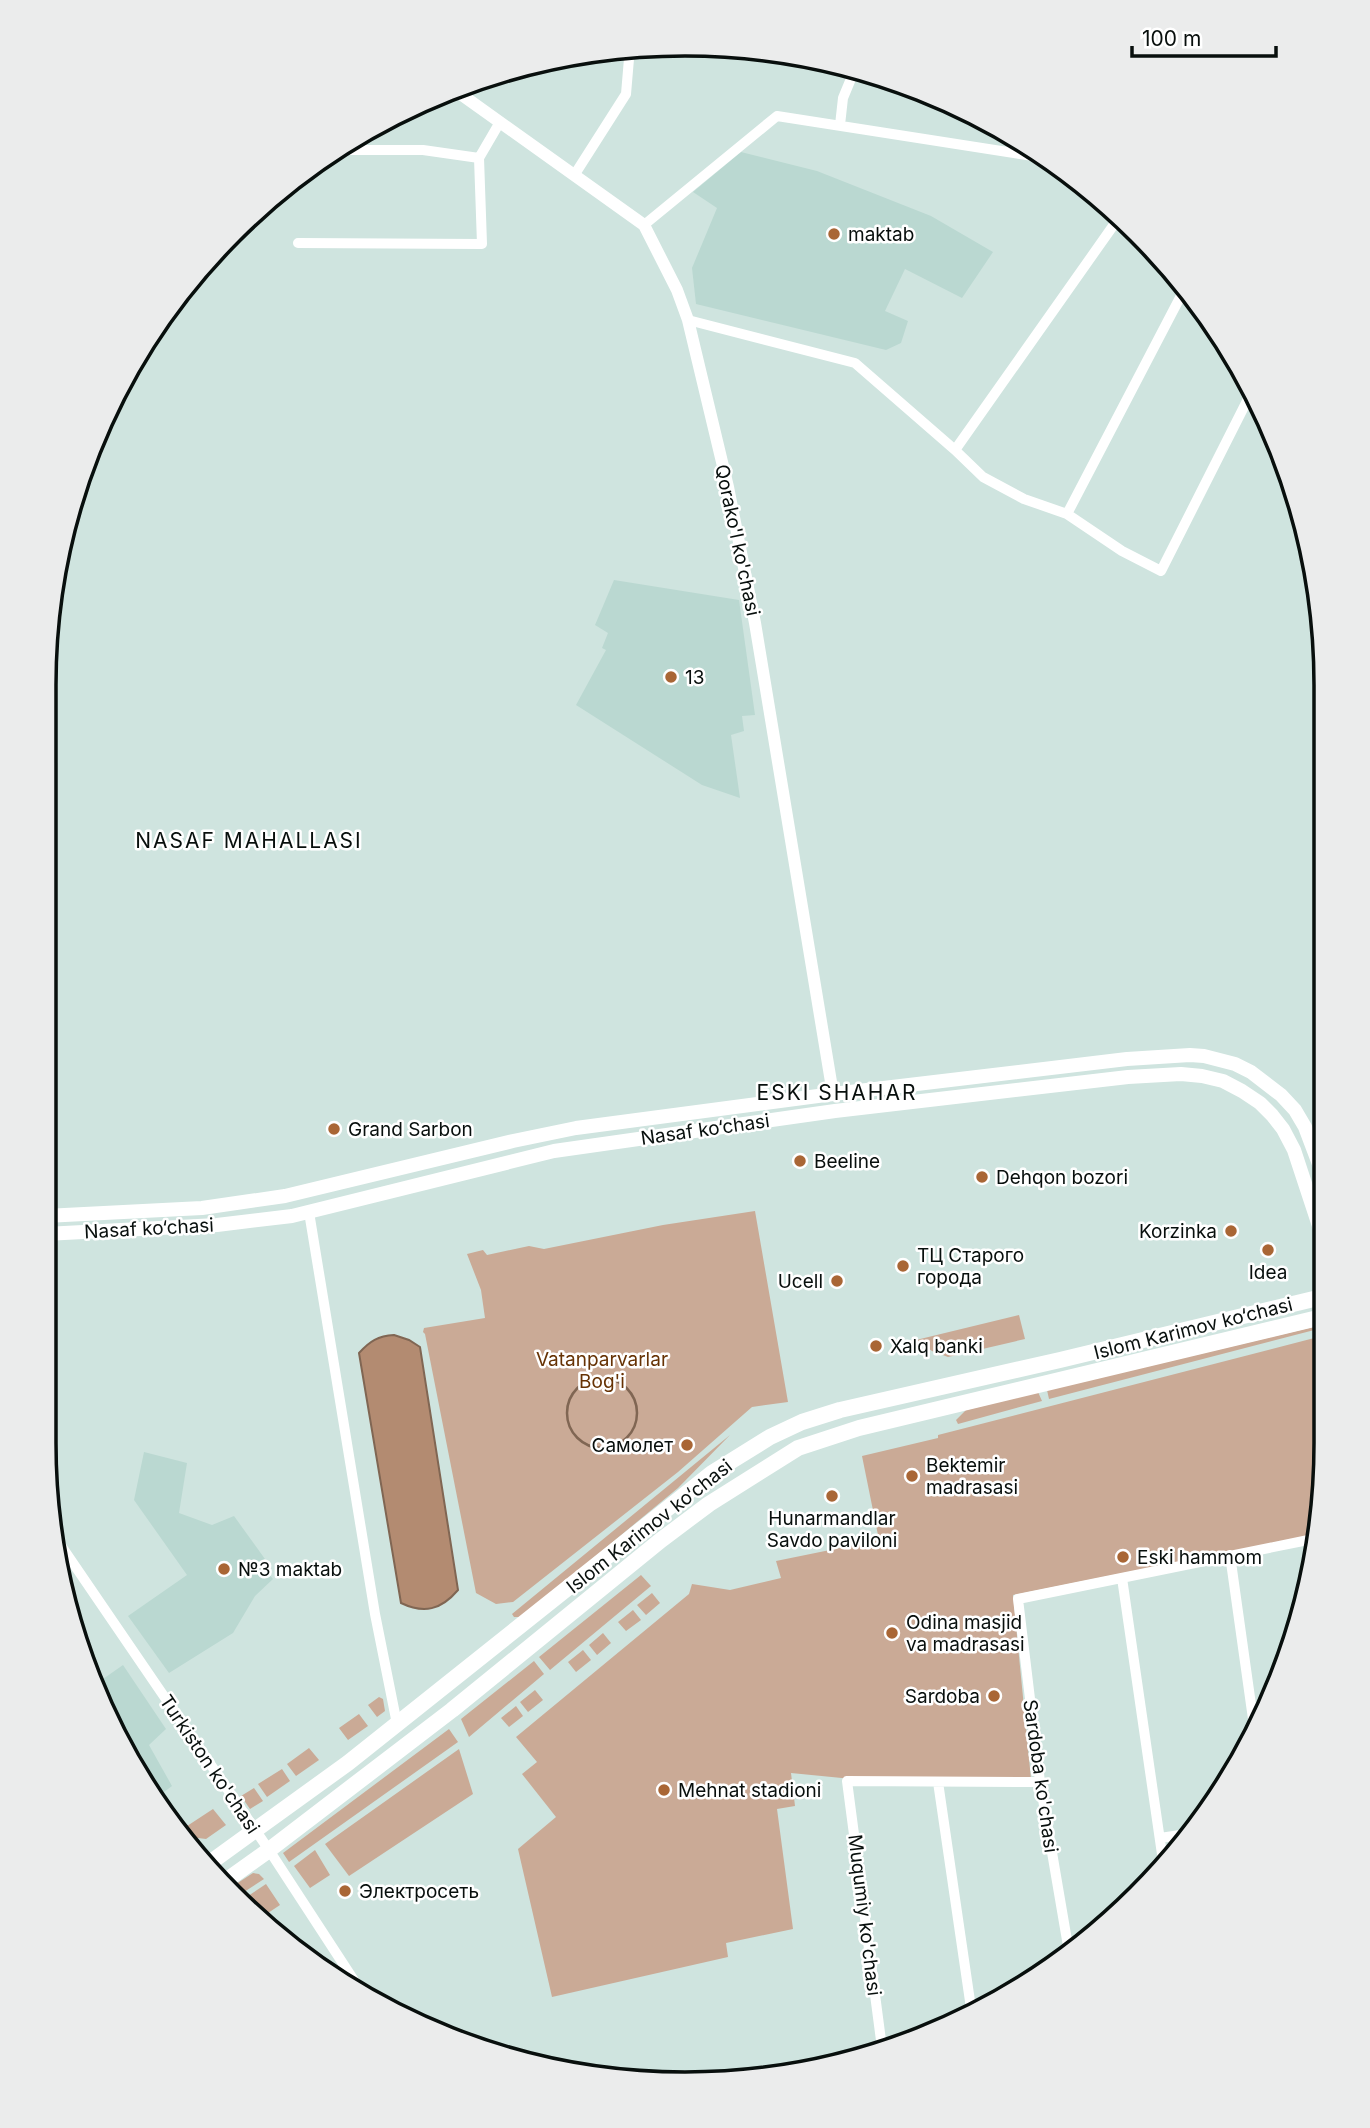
<svg xmlns="http://www.w3.org/2000/svg" width="1370" height="2128" viewBox="0 0 1370 2128" font-family="Inter,sans-serif">
<rect width="100%" height="100%" fill="#cfe4df"/>
<!-- built -->
<path fill="#bad8d1" d="M741,152L817,171L931,216L993,252L962,298L905,269L885,311L908,321L901,343L886,350L696,304L692,268L717,208L693,192Z
M614,580L739,600L755,715L742,716L744,731L731,735L740,798L702,785L576,705L606,650L602,648L608,633L595,625Z
M144,1452L187,1463L179,1513L212,1525L234,1516L265,1559L260,1563L273,1579L255,1596L233,1633L169,1673L128,1616L187,1575L134,1500Z
M77,1643L103,1679L123,1665L166,1729L149,1745L172,1786L164,1792L183,1821L176,1825L152,1800L78,1649Z"/>
<!-- green -->
<path fill="#caaa96" d="M755,1211L788,1402L752,1407L678,1472L513,1602L496,1604L476,1593L425,1334L423,1332L424,1328L485,1318L481,1290L467,1254L483,1250L487,1255L529,1246L544,1249L663,1225Z
M1019,1315L1025,1339L948,1357L932,1351L916,1340Z
M1322,1325V1328L1049,1399L1047,1390Z
M1322,1336L1321,1526L1319,1534L1013,1595L1031,1779H852L791,1773L795,1806L777,1809L793,1929L726,1943L728,1957L552,1997L518,1849L556,1817L522,1774L537,1762L516,1737L689,1594L692,1584L730,1590L781,1578L776,1561L879,1540L862,1456L938,1438V1435Z
M1038,1392L1042,1401L958,1424L956,1420L966,1410Z
M730,1435L678,1488L522,1617H514L512,1614Z
M641,1575L651,1586L550,1670L539,1657Z
M652,1593L660,1603L646,1615L637,1605Z
M633,1610L641,1620L626,1631L618,1622Z
M603,1633L611,1643L597,1655L589,1645Z
M583,1650L591,1660L576,1672L568,1662Z
M534,1661L544,1674L469,1737L461,1719Z
M535,1690L543,1700L528,1712L520,1702Z
M379,1697L383,1699L385,1711L377,1717L368,1705Z
M516,1706L523,1716L509,1727L501,1718Z
M359,1714L368,1726L348,1740L339,1728Z
M449,1729L458,1742L289,1862L283,1853Z
M309,1748L319,1760L296,1776L287,1764Z
M459,1749L473,1794L349,1876L325,1844Z
M282,1769L290,1781L267,1797L258,1784Z
M254,1788L263,1801L250,1809L241,1796Z
M213,1809L226,1825L206,1839L198,1838L192,1842L181,1830Z
M315,1850L330,1875L310,1888L294,1866Z
M253,1873L259,1874L264,1879L241,1894L233,1886Z
M266,1884L280,1905L262,1917L245,1898Z"/>
<!-- water -->
<path fill="#b38b71" stroke="#806653" stroke-width="2" d="M394,1335L409,1340L420,1347L458,1590C441,1610 424,1614 401,1603L359,1353C370,1341 378,1336 394,1335Z"/>
<g fill="none" stroke-linecap="round" stroke-linejoin="round">
<!-- stream -->
<path stroke="#806653" stroke-width="2.5" d="M567 1413a35 35 0 1 1 70 0a35 35 0 1 1-70 0Z"/>
<!-- minor -->
<path stroke="#fff" stroke-width="10" d="M840,125L843,98L855,69
M337,150H423L479,158L500,122
M575,174L626,94L630,47
M644,225L777,116L1033,156L1068,175
M298,243L482,244L479,158
M688,320L855,363L955,450L983,477L1024,499L1067,514L1122,551L1161,571L1253,389
M955,450L1120,216
M1067,514L1186,286
M1302,537L1306,529
M309,1212L375,1614L397,1724
M60,1544L269,1850L357,1985
M1230,1555L1254,1726
M1122,1578L1164,1868
M938,1782L971,2008
M1160,1838L1187,1834
M1069,1952L1040,1782L1018,1599L1318,1538
M882,2048L847,1781L1040,1782"/>
<!-- tertiary -->
<path stroke="#fff" stroke-width="12" d="M455,90L644,225L677,290L688,320L728,487L755,623L833,1094"/>
<!-- secondary -->
<path stroke="#fff" stroke-width="14" d="M45,1216L202,1208L285,1196L513,1141L576,1128L833,1094L1127,1059L1190,1055L1204,1056L1235,1064L1251,1072L1281,1095L1295,1110L1305,1127L1322,1172
M45,1234L217,1225L292,1216L554,1151L835,1111L1128,1077L1181,1074L1202,1076L1223,1081L1242,1091L1260,1103L1272,1115L1283,1129L1294,1150L1322,1235"/>
<!-- primary -->
<path stroke="#fff" stroke-width="16" d="M211,1862L348,1763L712,1473L770,1437L802,1422L840,1410L1060,1360L1322,1297
M227,1880L269,1850L452,1710L661,1540L709,1504L798,1448L859,1428L1322,1317"/>
</g>
<!-- markers -->
<g fill="#a96635" stroke="#fff" stroke-width="2.5">
<circle cx="834" cy="234" r="7"/>
<circle cx="671" cy="677" r="7"/>
<circle cx="334" cy="1129" r="7"/>
<circle cx="800" cy="1161" r="7"/>
<circle cx="982" cy="1177" r="7"/>
<circle cx="1231" cy="1231" r="7"/>
<circle cx="1268" cy="1250" r="7"/>
<circle cx="903" cy="1266" r="7"/>
<circle cx="837" cy="1281" r="7"/>
<circle cx="876" cy="1346" r="7"/>
<circle cx="687" cy="1445" r="7"/>
<circle cx="912" cy="1476" r="7"/>
<circle cx="832" cy="1496" r="7"/>
<circle cx="1123" cy="1557" r="7"/>
<circle cx="224" cy="1569" r="7"/>
<circle cx="892" cy="1633" r="7"/>
<circle cx="994" cy="1696" r="7"/>
<circle cx="664" cy="1790" r="7"/>
<circle cx="345" cy="1891" r="7"/>
</g>
<g text-anchor="middle" stroke-width="5" stroke-linejoin="round" paint-order="stroke">
<!-- poi labels -->
<g font-size="19" fill="#080f0d" stroke="#fff" text-anchor="start">
<text x="848" y="241">maktab</text>
<text x="685" y="684">13</text>
<text x="348" y="1136">Grand Sarbon</text>
<text x="814" y="1168">Beeline</text>
<text x="996" y="1184">Dehqon bozori</text>
<text x="1217" y="1238" text-anchor="end">Korzinka</text>
<text x="917" y="1262">ТЦ Старого<tspan x="917" dy="22">города</tspan></text>
<text x="1268" y="1279" text-anchor="middle">Idea</text>
<text x="823" y="1288" text-anchor="end">Ucell</text>
<text x="890" y="1353">Xalq banki</text>
<text x="673" y="1452" text-anchor="end">Самолет</text>
<text x="926" y="1472">Bektemir<tspan x="926" dy="22">madrasasi</tspan></text>
<text x="832" y="1525" text-anchor="middle">Hunarmandlar<tspan x="832" dy="22">Savdo paviloni</tspan></text>
<text x="1137" y="1564">Eski hammom</text>
<text x="238" y="1576">№3 maktab</text>
<text x="906" y="1629">Odina masjid<tspan x="906" dy="22">va madrasasi</tspan></text>
<text x="980" y="1703" text-anchor="end">Sardoba</text>
<text x="678" y="1797">Mehnat stadioni</text>
<text x="359" y="1898">Электросеть</text>
</g>
<!-- street labels -->
<g font-size="19" fill="#080f0d" stroke="#fff">
<text transform="translate(738 540) rotate(78)" y="7">Qorako'l ko'chasi</text>
<text transform="translate(705 1129) rotate(-8)" y="7">Nasaf ko‘chasi</text>
<text transform="translate(149 1228) rotate(-3)" y="7">Nasaf ko‘chasi</text>
<text transform="translate(1193 1328) rotate(-14)" y="7">Islom Karimov ko‘chasi</text>
<text transform="translate(649 1526) rotate(-38)" y="7">Islom Karimov ko‘chasi</text>
<text transform="translate(210 1764) rotate(56)" y="7">Turkiston ko'chasi</text>
<text transform="translate(1041 1776) rotate(82)" y="7">Sardoba ko'chasi</text>
<text transform="translate(865 1915) rotate(83)" y="7">Muqumiy ko'chasi</text>
</g>
<!-- park labels -->
<g font-size="19" fill="#663204" stroke="#fff">
<text x="602" y="1366">Vatanparvarlar<tspan x="602" dy="22">Bog'i</tspan></text>
</g>
<!-- neighbourhood labels -->
<g font-size="21" letter-spacing="2" fill="#080f0d" stroke="#fff">
<text x="249" y="848">NASAF MAHALLASI</text>
<text x="837" y="1100">ESKI SHAHAR</text>
</g>
</g>
<!-- crop -->
<path d="M0 0H1370V2128H0ZM685 56H685A629 629 0 0 1 1314 685V1443A629 629 0 0 1 685 2072H685A629 629 0 0 1 56 1443V685A629 629 0 0 1 685 56Z" fill="#ebecec" fill-rule="evenodd"/>
<path fill="none" stroke="#080f0d" stroke-width="3.5" d="M685 56H685A629 629 0 0 1 1314 685V1443A629 629 0 0 1 685 2072H685A629 629 0 0 1 56 1443V685A629 629 0 0 1 685 56Z"/>
<!-- scale -->
<path d="M1132 46v10h144v-10" fill="none" stroke="#080f0d" stroke-width="3.5"/>
<text x="1142" y="46" font-size="21" fill="#080f0d" stroke="#ffffff" stroke-width="5" paint-order="stroke">100 m</text>
</svg>
